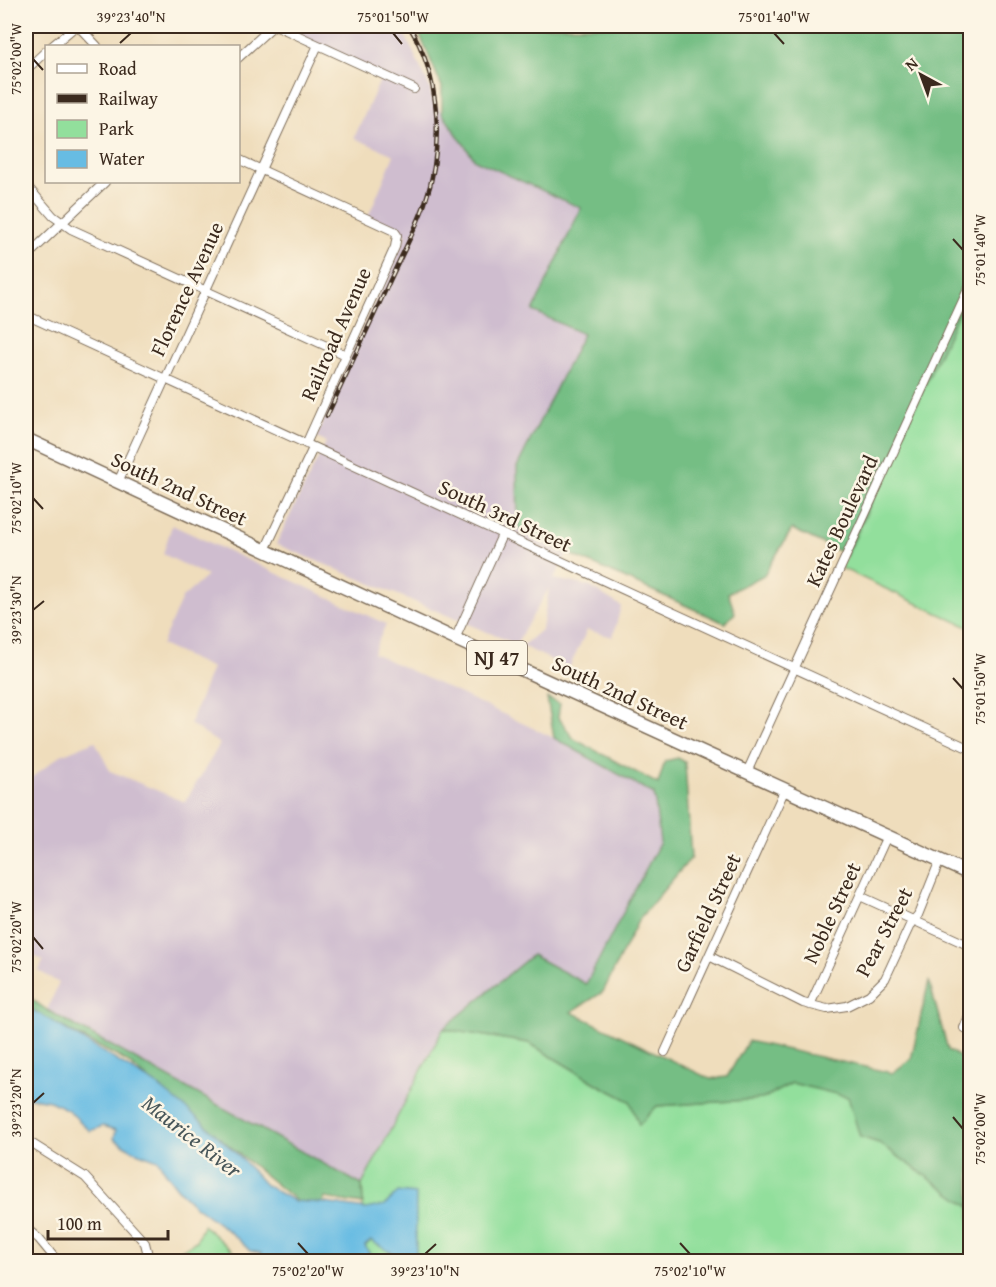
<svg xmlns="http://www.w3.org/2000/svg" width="996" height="1287" viewBox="0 0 996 1287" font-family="'Gentium Book Plus',serif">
<rect width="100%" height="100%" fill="#fcf5e5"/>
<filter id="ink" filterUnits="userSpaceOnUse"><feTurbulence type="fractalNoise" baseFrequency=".0167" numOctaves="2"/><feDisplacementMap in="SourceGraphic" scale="12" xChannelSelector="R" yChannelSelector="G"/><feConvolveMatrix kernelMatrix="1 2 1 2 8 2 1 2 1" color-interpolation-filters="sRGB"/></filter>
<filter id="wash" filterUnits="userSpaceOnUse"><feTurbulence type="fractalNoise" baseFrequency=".008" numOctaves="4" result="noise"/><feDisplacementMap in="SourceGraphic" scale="24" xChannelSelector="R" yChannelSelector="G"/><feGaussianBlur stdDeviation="1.35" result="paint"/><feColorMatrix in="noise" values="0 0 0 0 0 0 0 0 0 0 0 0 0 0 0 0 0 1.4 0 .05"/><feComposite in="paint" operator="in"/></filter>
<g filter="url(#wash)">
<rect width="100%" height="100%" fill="#efddbc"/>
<!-- industrial -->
<path fill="#cfbdcf" d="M274,26H401L430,88L432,99L475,160L582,208L533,311L583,334L517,468L518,528L568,553L554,579L589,586L621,606L613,637L587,630L569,668L522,646L542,629L549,588L516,644L276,544L326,442L316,438L363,328L406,235L368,217L394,155L354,138L382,76Z
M172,525L386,624L373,653L554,738L654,794L660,842L586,985L443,1029L362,1185L47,1010L59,983L39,971L43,961L26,951V816L30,807L26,804V782L61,755L95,741L110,771L185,802L220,744L190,724L212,668L161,645L182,598L207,576L163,554Z"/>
<!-- green -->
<path fill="#92df9c" stroke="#66845d" stroke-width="1.5" d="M970,285V628L841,568Z
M443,1029L529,1043L599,1085L630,1101L657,1106L762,1099L792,1083L849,1097L860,1137L879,1143L970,1207V1261L365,1262L356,1248L363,1204L362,1185Z
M203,1225L243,1261H165L196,1241Z"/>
<!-- forest -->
<path fill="#75be84" stroke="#587451" stroke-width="1.5" d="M416,26H970V287L847,555L792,529L764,575L728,593L735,613L725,623L568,553L518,528L517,467L583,334L533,311L581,208L475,160L442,113V87Z
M547,698L560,704L558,717L574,739L658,784L665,761L678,758L685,762L691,858L639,919L603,992L571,1012L710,1079L727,1077L748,1041L892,1073L911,1059L929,981L948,1050L970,1063V1207L879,1143L860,1137L848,1097L792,1083L762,1099L657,1106L639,1125L630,1101L599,1085L529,1043L443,1029L532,955L586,984L660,842L654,794L554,738Z
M26,995L47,1010L362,1185L363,1204L325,1198L316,1217L126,1061L26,1008Z"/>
<!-- water -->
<path fill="#67bce3" stroke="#517380" stroke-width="1.5" d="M26,1007L42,1015L157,1085L204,1123L241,1158L265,1185L294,1201L325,1203L366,1209L385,1205L398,1192L416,1194V1256L404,1260L371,1241L365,1246L374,1261H259L261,1253L250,1251C234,1233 213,1220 194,1205C179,1192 168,1177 158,1160L134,1151L114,1139L116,1130L103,1126L90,1131L68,1110L50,1101L26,1097Z"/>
</g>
<g filter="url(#ink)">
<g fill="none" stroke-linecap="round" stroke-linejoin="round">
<defs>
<path id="minor" d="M78,26L97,46
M277,26L414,89
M52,46L76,26
M238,58L273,26
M26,70L46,51
M238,159L394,231L397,235L395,247L306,444
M26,185L53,216L71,229L346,355
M26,257L105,182
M26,315L970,749
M118,482L318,45
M265,550L313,448
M455,639L502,535
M747,772L970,285
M860,896L970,946
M709,956L803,1003L827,1009L847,1006L869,995L885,979L911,923L918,915L940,860
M810,1005L887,836
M964,1028L970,1014
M665,1052L785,789
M26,1140L85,1177L145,1243L148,1255L145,1262
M26,1228L39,1239L58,1262"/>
<path id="primary" d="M26,439L455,639L970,874"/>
</defs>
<!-- minor casing -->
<use href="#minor" stroke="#7a6955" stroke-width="10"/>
<!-- primary casing -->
<use href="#primary" stroke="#7a6955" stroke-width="15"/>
<!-- minor -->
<use href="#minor" stroke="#fff" stroke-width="8"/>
<!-- primary -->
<use href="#primary" stroke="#fff" stroke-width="12"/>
<defs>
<path id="rail" d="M327,416C347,373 367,330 387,287C399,259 415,232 425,203C444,147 441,77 409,26"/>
</defs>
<!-- rail casing -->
<use href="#rail" stroke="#3b2a1e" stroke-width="4.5"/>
<!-- rail -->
<use href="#rail" stroke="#fcf5e5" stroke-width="2" stroke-dasharray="7" stroke-linecap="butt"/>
</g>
</g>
<!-- ticks -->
<path fill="none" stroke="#3b2a1e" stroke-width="2" d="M393,33L402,44M774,33L784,44M120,43L131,33M33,59L43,70M953,239L963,250M33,498L43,509M33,610L44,601M953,678L963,689M33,937L43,949M33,1103L44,1093M953,1117L963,1129M298,1243L308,1254M680,1243L690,1254M425,1254L436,1244"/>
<g text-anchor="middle" stroke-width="5" stroke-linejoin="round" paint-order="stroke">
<!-- shield labels -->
<rect fill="#fcf5e5" stroke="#75675a" stroke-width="1.5" x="467" y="641" width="60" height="34" rx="4.5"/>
<g font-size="20" font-weight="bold" fill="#3b2a1e">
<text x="497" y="665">NJ 47</text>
</g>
<!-- street labels -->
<g font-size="21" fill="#3b2a1e" stroke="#fcf5e5">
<text transform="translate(187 289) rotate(-65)" y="7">Florence Avenue</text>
<text transform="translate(336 334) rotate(-66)" y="7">Railroad Avenue</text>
<text transform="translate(179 489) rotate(25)" y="7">South 2nd Street</text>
<text transform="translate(505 516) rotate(25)" y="7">South 3rd Street</text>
<text transform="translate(842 521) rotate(-65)" y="7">Kates Boulevard</text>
<text transform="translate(620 693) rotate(25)" y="7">South 2nd Street</text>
<text transform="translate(708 913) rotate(-65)" y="7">Garfield Street</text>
<text transform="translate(832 913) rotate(-65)" y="7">Noble Street</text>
<text transform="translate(884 932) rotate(-62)" y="7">Pear Street</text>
</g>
<!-- water labels -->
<g font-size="22" font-style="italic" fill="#485659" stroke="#fcf5e5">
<text transform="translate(192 1136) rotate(38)" y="8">Maurice River</text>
</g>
</g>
<!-- margin -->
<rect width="996" height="1287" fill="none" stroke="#fcf5e5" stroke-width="66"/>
<!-- legend -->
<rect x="45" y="45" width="195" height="138" fill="#fcf5e5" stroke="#afa495" stroke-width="1.5"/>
<rect x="57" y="64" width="30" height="9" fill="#ffffff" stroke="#afa495" stroke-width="1.5"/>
<text x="99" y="75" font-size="18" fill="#3b2a1e">Road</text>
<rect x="57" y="94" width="30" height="9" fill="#3b2a1e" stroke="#afa495" stroke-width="1.5"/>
<text x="99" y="105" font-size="18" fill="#3b2a1e">Railway</text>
<rect x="57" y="120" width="30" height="18" fill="#92df9c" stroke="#afa495" stroke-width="1.5"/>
<text x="99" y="135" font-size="18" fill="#3b2a1e">Park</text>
<rect x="57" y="150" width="30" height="18" fill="#67bce3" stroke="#afa495" stroke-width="1.5"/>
<text x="99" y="165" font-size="18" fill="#3b2a1e">Water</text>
<!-- north arrow -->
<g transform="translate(921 75) rotate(319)" stroke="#fcf5e5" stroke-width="4.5" paint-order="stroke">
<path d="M0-4.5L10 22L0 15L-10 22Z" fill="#3b2a1e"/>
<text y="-9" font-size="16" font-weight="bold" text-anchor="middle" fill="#3b2a1e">N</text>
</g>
<!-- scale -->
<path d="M48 1230v9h120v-9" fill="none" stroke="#3b2a1e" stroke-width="3"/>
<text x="57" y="1230" font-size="18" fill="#3b2a1e" stroke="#fcf5e5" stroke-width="4.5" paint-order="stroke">100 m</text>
<rect x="33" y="33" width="930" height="1221" fill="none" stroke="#3b2a1e" stroke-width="2"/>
<g font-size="15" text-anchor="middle" fill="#3b2a1e">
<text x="131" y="22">39°23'40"N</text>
<text x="393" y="22">75°01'50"W</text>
<text x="774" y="22">75°01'40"W</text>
<text transform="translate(16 59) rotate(-90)" y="5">75°02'00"W</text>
<text transform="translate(980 250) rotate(-90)" y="5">75°01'40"W</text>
<text transform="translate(16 498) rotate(-90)" y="5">75°02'10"W</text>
<text transform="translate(16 610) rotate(-90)" y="5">39°23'30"N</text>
<text transform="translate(980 689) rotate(-90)" y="5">75°01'50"W</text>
<text transform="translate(16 937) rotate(-90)" y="5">75°02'20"W</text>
<text transform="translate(16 1103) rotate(-90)" y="5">39°23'20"N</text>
<text transform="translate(980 1129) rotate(-90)" y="5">75°02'00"W</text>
<text x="308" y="1276">75°02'20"W</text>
<text x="425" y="1276">39°23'10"N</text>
<text x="690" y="1276">75°02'10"W</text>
</g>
</svg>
